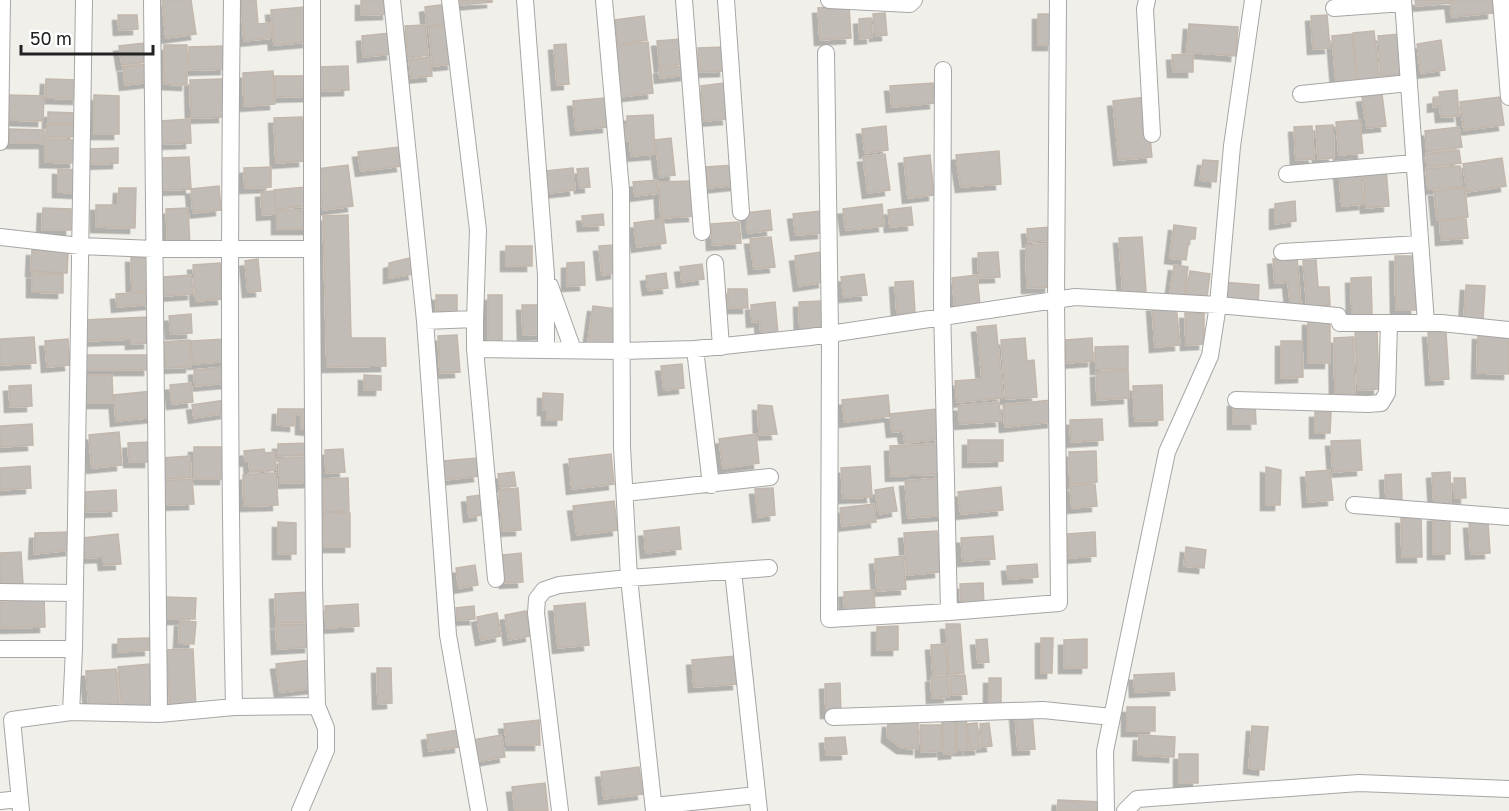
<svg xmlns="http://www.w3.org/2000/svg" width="1509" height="811" viewBox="0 0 1509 811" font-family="'Golos Text',sans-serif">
<defs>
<filter id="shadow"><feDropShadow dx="-5.5" dy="5.5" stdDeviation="0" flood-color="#0004"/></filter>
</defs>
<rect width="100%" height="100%" fill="#f1efe9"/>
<!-- building -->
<path fill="#c2bcb6" stroke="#c2b7ac" stroke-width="1.5" filter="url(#shadow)" d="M162,0H191L196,34L166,38Z
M241,0H256L258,24L270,23L272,38L244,41Z
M361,0H387L388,14L361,15Z
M460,0H492V2L460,5Z
M1415,0H1450V3L1416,6Z
M1450,0H1492L1493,13L1452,17Z
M448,4L450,23L427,26L425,7Z
M849,6L851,38L820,40L818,8Z
M305,7L308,42L274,45L271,10Z
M885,13L887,35L875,36L873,14Z
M1038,14H1053V45H1038Z
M118,15H137L138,29L119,30Z
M1327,15L1330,48L1313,49L1311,16Z
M644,16L647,40L618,44L615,20Z
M871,18L872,38L860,39L859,19Z
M1189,24L1238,27L1236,56L1187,52Z
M425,25L428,55L408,58L405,26Z
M450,25L453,64L433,66L429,27Z
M1374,31L1379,78L1358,80L1353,33Z
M390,33L392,54L363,57L362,36Z
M1352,34L1356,80L1336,82L1332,36Z
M1400,34L1403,74L1381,76L1378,36Z
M681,39L684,64L660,67L657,41Z
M1441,40L1445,70L1421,73L1417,44Z
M648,42L653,93L620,97L615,46Z
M145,43L147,62L122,65L119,46Z
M566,44L569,84L557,85L554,45Z
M164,45H187V85L164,84Z
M225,46L226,69L189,70V47Z
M724,47L725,71L699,72L698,48Z
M1193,54V72H1173L1172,55Z
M430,57L432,76L411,78L409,60Z
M149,64L151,82L125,85L123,67Z
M348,66L349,90L320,91V67Z
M686,66V75L660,78L659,69Z
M273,71L275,104L244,106L243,73Z
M275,76H312V96L275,97Z
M46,79L78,80V99L45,98Z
M222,79L224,117L191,118L190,80Z
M724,83L728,119L704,121L701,86Z
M933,83L935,103L892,107L890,86Z
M1457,90L1459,116L1441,117L1440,106L1433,107V99L1440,98L1439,92Z
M1382,94L1386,126L1367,128L1362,97Z
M9,95L44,96L43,121L9,120Z
M94,95L119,96V134H94Z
M1146,97L1152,157L1119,160L1113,101Z
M1500,97L1504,125L1464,130L1460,102Z
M605,98L608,127L576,130L573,101Z
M48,112L77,113V124L48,123Z
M653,115L655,154L631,156L630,140L624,141L623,125H627V116Z
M302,117L304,161L276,163L274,118Z
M190,119L191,143L162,144L161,121Z
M1360,120L1363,153L1339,155L1336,122Z
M47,125H75V137H46Z
M1333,125L1334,158L1318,159L1316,126Z
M886,126L888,150L865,153L862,129Z
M1312,126L1314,159L1296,160L1294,127Z
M1459,127L1462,147L1427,152L1425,131Z
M9,129L44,130V143H9Z
M671,138L675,175L660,177L655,140Z
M45,139L75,140V163L45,162Z
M399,147L402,166L361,171L358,152Z
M118,148V163L91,164L90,149Z
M1459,150L1461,163L1427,167L1426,154Z
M999,151L1001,184L961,187L956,155Z
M885,154L890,190L868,193L863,157Z
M930,155L934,195L908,198L904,158Z
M189,157L191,189L162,190L161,158Z
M1502,158L1506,186L1467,192L1463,164Z
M1203,160L1218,161L1216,182L1200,180Z
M348,165L353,206L323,210L317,169Z
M734,165L736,185L708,188L706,167Z
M1460,166L1462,187L1428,189L1426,169Z
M271,167V187L245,188L244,168Z
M573,168L575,190L548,193L546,171Z
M588,168L590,187L580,188L577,169Z
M1386,168L1389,206L1366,208L1363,170Z
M58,169L78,170L77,193L58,192Z
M1360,170L1364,204L1342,206L1339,172Z
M657,180L658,193L635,196L633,182Z
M692,181L694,216L661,218L659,182Z
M219,186L221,210L193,213L191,189Z
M306,187L308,206L276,209L274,190Z
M119,188H136L135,228L96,227V205H118Z
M1465,188L1468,217L1437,220L1434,191Z
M274,191L276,214L262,215L261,192Z
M1295,201L1296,221L1275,224V204Z
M882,204L884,226L846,230L843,209Z
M911,207L913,225L890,227L888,210Z
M43,208L71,209V230H42Z
M188,208L190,245L168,246L166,209Z
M277,210H310V229H277Z
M770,210L772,230L748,233L746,213Z
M821,211L823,233L796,235L793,214Z
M603,214L604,225L583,226L582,216Z
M348,215L351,338H385L386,366L327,367L323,216Z
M663,219L666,243L637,247L634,223Z
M1466,219L1468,238L1441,240L1440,221Z
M739,222L741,243L712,245L711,224Z
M1174,225L1196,228L1195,239H1189L1186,260L1170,258Z
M1051,227L1053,240L1028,242L1027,229Z
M771,237L775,267L754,269L750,239Z
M1142,237L1146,291L1123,293L1119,238Z
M1049,244L1050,287L1027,288L1026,245Z
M614,245L616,273L602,275L599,246Z
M506,246H532V266H506Z
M32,250L68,252L67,273L31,271Z
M820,252L824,282L799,286L795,256Z
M998,252L1000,277L979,278L978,253Z
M1395,256H1416V310H1396Z
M131,257H148L149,292H132Z
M1297,257L1301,309L1291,310L1288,282L1275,283L1273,259Z
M410,258L414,274L389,278V263Z
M258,259L261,291L248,292L245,261Z
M1316,260L1318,287H1329L1330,305L1307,307L1303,261Z
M584,262L585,285L567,286V263Z
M220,263L223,299L196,301L193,265Z
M702,264L704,279L682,282L680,267Z
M1174,265L1188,267L1184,297L1170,295Z
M1190,271L1210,274L1207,297L1186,294Z
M32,273L63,274V293L32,292Z
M666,273L668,288L648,290L646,276Z
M864,274L867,295L844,297L841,277Z
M191,275L193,294L164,296L163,277Z
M977,275L980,305L955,308L952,278Z
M1371,277L1372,314L1352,315L1351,278Z
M913,281L915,313L897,314L895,282Z
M1221,282L1259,285L1258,304L1220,302Z
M1466,285L1485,286L1483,321L1464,320Z
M728,289H747L748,308H728Z
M150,292L151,304L117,307L116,294Z
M436,295H457V317L437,318Z
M488,295H502V344H488Z
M822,301L823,331L800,332L799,302Z
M775,302L778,334L761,335L760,321L752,322L751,305Z
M522,305H542L543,334L523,335Z
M1176,305L1180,345L1155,347L1152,306Z
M593,306L617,309L613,345L588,343Z
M1185,313H1204V344L1186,345Z
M191,314L192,333L171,334L169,316Z
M148,317L149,343L131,344V339L85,341L83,320Z
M1308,320H1330V363H1308Z
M996,325L1003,398L957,402L955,381L982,379L977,327Z
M1377,331L1379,389L1358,390L1355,332Z
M1428,332H1446L1449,379L1431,380Z
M1478,334L1509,336V374L1477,373Z
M457,335L460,372L440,373L438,336Z
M34,337L36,363L0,365V339Z
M1353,337L1355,394H1335L1334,338Z
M1025,338L1027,361L1034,360L1037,397L1006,399L1001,340Z
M1092,338L1093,361L1066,363L1065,340Z
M68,339L70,365L47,367L45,341Z
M227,339L229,361L193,364L191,341Z
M190,340L191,367L166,368L164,342Z
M1281,341H1302L1303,377L1281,378Z
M1128,346V369H1096L1095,347Z
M84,355H149V370H84Z
M682,364L684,388L664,390L661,366Z
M226,367L227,383L195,386L194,370Z
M1128,370L1129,398L1097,400L1096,372Z
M85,375H112L113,403H85Z
M364,375L381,376V390H364Z
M191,383L193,402L172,404L170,385Z
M31,385L32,406L10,407L9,386Z
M1162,385L1163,420L1135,421L1133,386Z
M152,391L155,417L116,421L114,395Z
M543,393L563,394L562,420H547V410H543Z
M888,395L890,416L845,422L842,400Z
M225,400L226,413L194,418L192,405Z
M1051,400L1053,422L1005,427L1003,405Z
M1233,401H1255L1256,424H1233Z
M999,402L1001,421L960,424L958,406Z
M758,405L772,406L777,434L759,435Z
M278,409H311V430L301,429V415L295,414V426L277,425Z
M937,409L941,439L905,443L903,431L892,432L890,414Z
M1315,412H1331L1330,433H1315Z
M1102,419L1103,440L1071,442L1070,420Z
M32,424L33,445L0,447V426Z
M119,432L122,465L92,468L89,435Z
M756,434L759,463L723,468L719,439Z
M968,440H1003V461L968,462Z
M1360,440L1362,470L1333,472L1331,441Z
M150,442V462H129L128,443Z
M311,443L312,455L278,456V444Z
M941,444L943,474L891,476L890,446Z
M194,447H225V479H194Z
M264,449L265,453L275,452L276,470L250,472L249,460L245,461L244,451Z
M343,449L345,472L326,473L325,450Z
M1096,451L1097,482L1070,484L1069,452Z
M611,454L614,484L572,489L569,459Z
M190,456L191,477L164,479L162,458Z
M311,457L312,482L280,483L279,459Z
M477,458L479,476L445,480L443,461Z
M30,466L31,488L0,490V468Z
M870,466L872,497L843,498L841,468Z
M1266,467L1281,470L1280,505H1266Z
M1330,470L1333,500L1308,502L1306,472Z
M514,472L516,486L500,487L498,474Z
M1450,472L1451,504L1434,505L1432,473Z
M276,473L278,505L244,506L243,475Z
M1401,474L1402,500L1386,501L1385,475Z
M348,478L349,511L323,512L322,479Z
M942,478L946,515L908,518L905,481Z
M1454,478H1465L1466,498H1455Z
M192,479L194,504L165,505L164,481Z
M1095,484L1097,506L1072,508L1070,486Z
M893,487L897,511L879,514L875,490Z
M1001,487L1003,510L961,514L958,492Z
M518,488L521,530L502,531L499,490Z
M773,488L775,515L758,517L755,489Z
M116,490L117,511L86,512L85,492Z
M480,495L482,515L469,517L467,497Z
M614,501L618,530L577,535L573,506Z
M874,504L876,522L842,526L840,508Z
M323,512L350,513V547H322Z
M1450,515V554H1433V516Z
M1401,518H1421L1422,557H1402Z
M278,522L296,523V554H278Z
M1488,522L1490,553L1471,554L1469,523Z
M679,527L681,549L646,553L644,531Z
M937,531L940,572L907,575L904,533Z
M71,532V550L34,554L35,533Z
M1095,532L1096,556L1069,558L1067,534Z
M118,534L121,564L104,565L103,557L85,558L83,538Z
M993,536L995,559L963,561L961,538Z
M1186,547L1206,550L1204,568L1184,566Z
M21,552L23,585L0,587V553Z
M521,553L523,582L505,583L503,555Z
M903,556L906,589L877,591L875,559Z
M1037,564L1038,577L1008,579L1007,566Z
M475,565L478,585L459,588L456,568Z
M983,583L984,606L961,607L960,584Z
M874,590L875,612L845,613L844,592Z
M309,592L310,622L276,623L275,594Z
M44,597L45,627L0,628V602H10V598Z
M164,597L196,598L195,619H164Z
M585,603L589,645L558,648L554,606Z
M358,604L359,626L326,628L325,606Z
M474,606L475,619L457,620L456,608Z
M526,611L531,636L509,640L505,615Z
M497,613L501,636L481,640L477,617Z
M180,621L196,622L194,644L179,643Z
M310,624V647L277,649L276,625Z
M946,624H960L964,673L949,674Z
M898,626V650H877V627Z
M149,638L150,650L118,652V639Z
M1041,638H1053L1052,673H1041Z
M987,639L989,662L978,663L976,640Z
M1087,639V668H1064V640Z
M945,644L948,673L933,675L931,645Z
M193,649L196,710L170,711L167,650Z
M736,656L738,684L694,687L692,660Z
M311,660L314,688L280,692L276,664Z
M150,664L154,707L122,710L118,667Z
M377,668H391L392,703L378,704Z
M116,669L119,704L89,706L86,671Z
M1174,673L1175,690L1135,692L1134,675Z
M965,675L967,694L951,695L950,676Z
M948,676L949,697L932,698L931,677Z
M989,678H1001V708H989Z
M840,683L841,713H826L825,684Z
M1127,707H1155V731H1127Z
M1032,713L1035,749L1018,750L1015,714Z
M956,714H966L968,750H957Z
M955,719L956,753L944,754L942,720Z
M539,720L540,745H507L504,724Z
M888,722L918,723V749L902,748L887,737Z
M977,723L980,749L970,750L967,724Z
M989,723L992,746L982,747L980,724Z
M920,725H941L942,751L921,752Z
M1252,726L1268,727L1264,770L1249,768Z
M458,730L460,747L429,751L427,735Z
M501,735L505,757L476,762L472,740Z
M1139,735L1175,737L1174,757L1138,755Z
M845,737L847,754L826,755L825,738Z
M1179,754H1198V783H1179Z
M639,767L643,794L604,799L601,772Z
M545,783L548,811H515L512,787Z
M1058,800L1103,802L1102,811H1057Z"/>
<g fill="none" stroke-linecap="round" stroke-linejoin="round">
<defs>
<path id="street" d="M152,0L159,714
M232,0C229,236 229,471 234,707
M392,0L425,321L448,635L479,811
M450,0L478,230L475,319
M525,0L546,275V350
M604,0L621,190L622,447L629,578L654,811
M684,0L702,232
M726,0L741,212
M829,0L910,4L914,0
M1147,0L1145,9L1152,134
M1403,0L1426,323
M1501,0L1509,97
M1334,8L1403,3
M826,53L830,334L829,619L949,612L1059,603L1056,300L1058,0
M943,70L942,305L949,612
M1301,94L1409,83
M0,142L2,0
M1287,174L1414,163
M0,237L80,246L154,249H312V0
M1282,252L1420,244
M715,263L721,347
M550,286L573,350
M425,321L475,319V349L496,579
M475,349L621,351L695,349L810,337L1075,297L1218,305L1338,316L1340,323H1441L1509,330
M695,349L711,485
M1236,400L1368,404L1381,403L1387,393L1389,323
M625,493L770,477
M1354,505L1509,517
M733,571L759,811
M0,592L75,593
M0,649H74L84,0
M71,712L159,714L234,707L317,706
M833,717L1043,710L1112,717
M0,801L20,799
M654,806L757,795
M21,811L12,720L71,712L74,649
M300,811L326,750V728L317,706L314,586L312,249
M560,811L536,613L537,599L544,590L559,585L629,578L769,568
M1106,811L1105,751L1167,452L1210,356L1218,305L1232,146L1253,0
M1125,811L1137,799L1359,783L1509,789"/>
</defs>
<!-- street casing -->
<use href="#street" stroke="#a6a6a6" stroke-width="18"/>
<!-- street -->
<use href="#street" stroke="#fff" stroke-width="16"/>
</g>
<!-- scale -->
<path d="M21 45v9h132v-9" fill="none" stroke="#222222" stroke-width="3"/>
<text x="30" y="45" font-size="18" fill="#222222" stroke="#ffffff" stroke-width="4.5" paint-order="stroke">50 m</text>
</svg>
